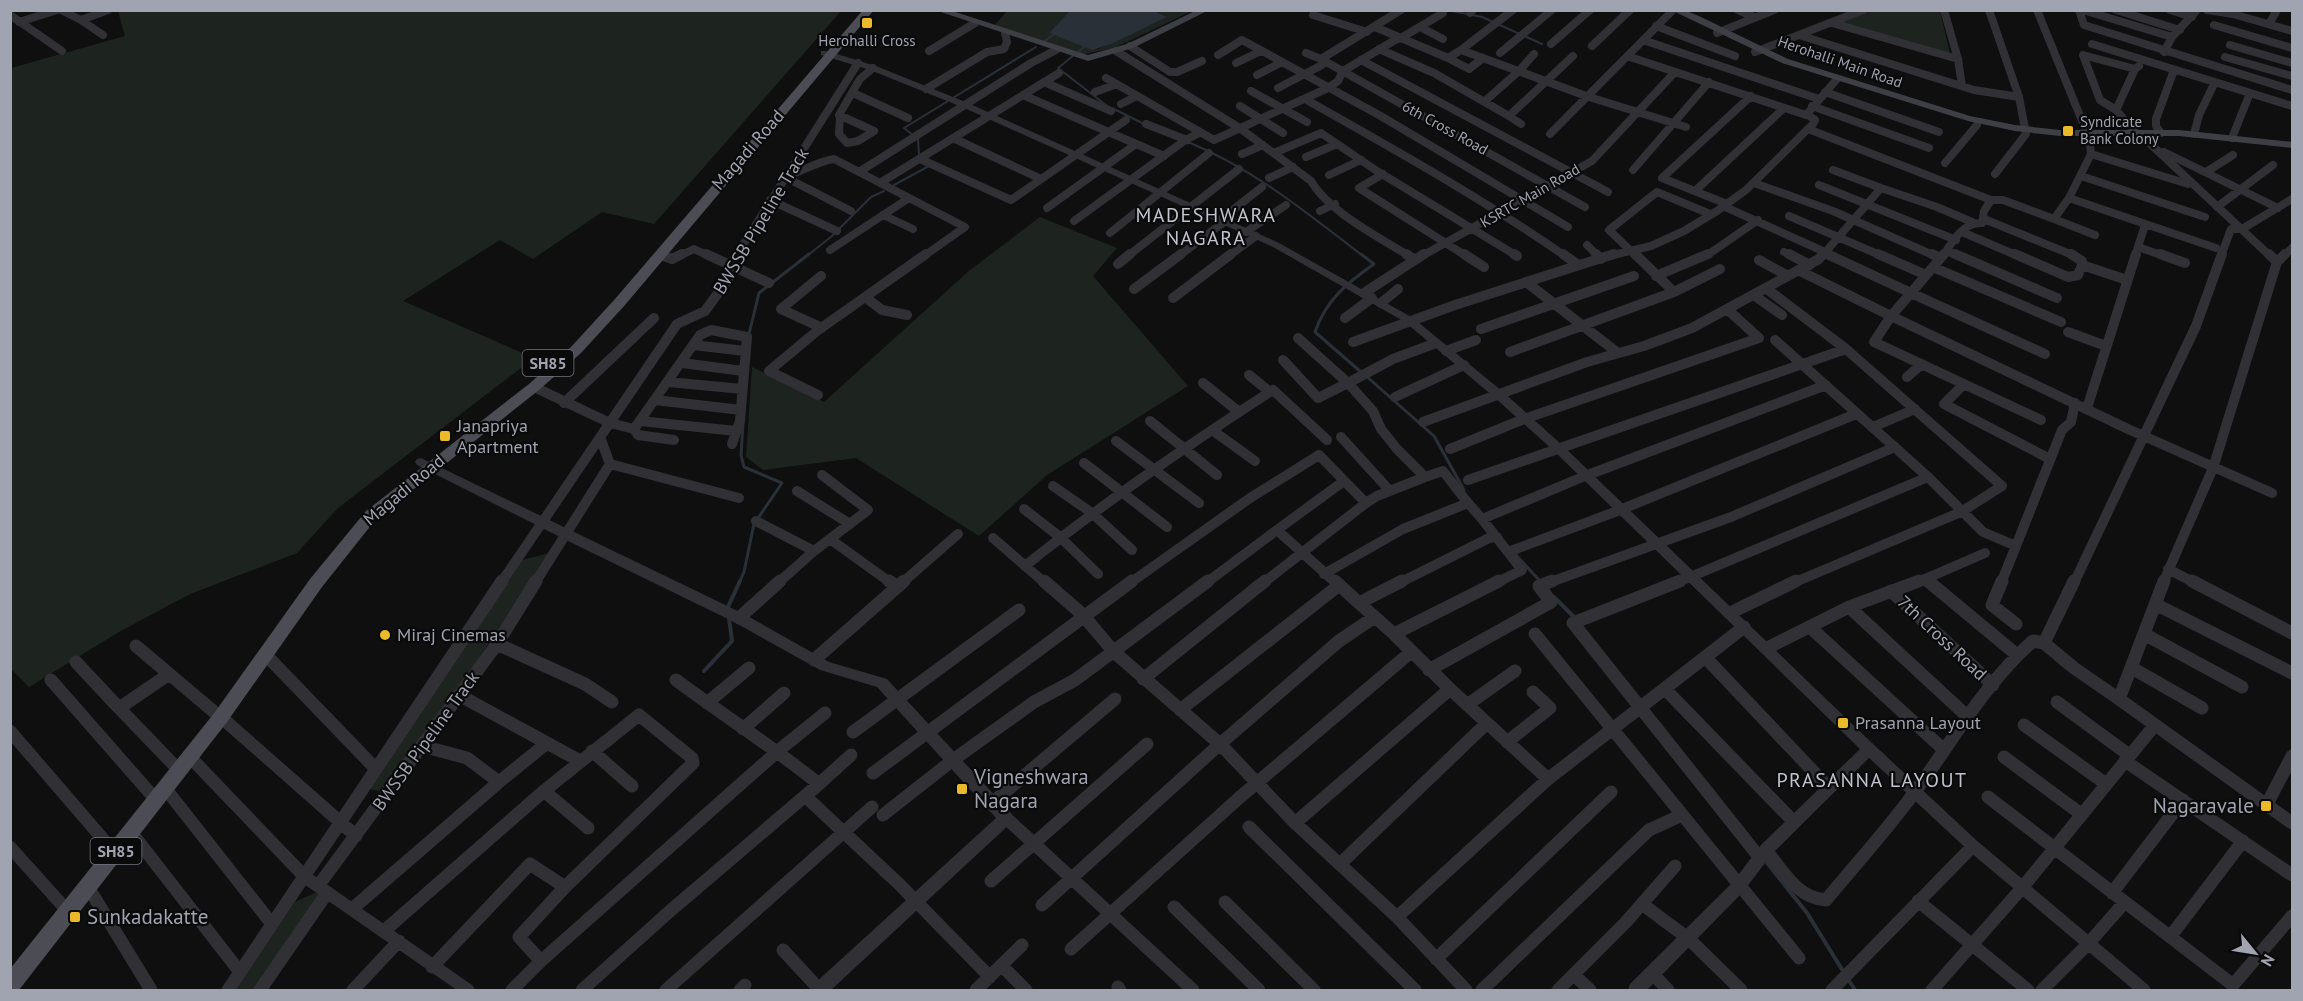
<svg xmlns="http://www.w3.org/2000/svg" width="2303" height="1001" viewBox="0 0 2303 1001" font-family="'PT Sans',sans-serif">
<rect width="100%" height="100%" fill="#0f0f10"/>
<!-- green -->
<path fill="#1d241f" d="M118,11H841L654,224L602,212L533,259L500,240L403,301L534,358L338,508L297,553L190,594L119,632L29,687L11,669V68L125,36Z
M1007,11H1071L1049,33L1098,49L1167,17L1154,11H1192L1114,48L1084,54L994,26Z
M1870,11H1940L1950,54L1840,23Z
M1040,217L1117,248L1093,276L1188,386L1047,475L979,536L856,458L763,470L746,457L752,367L824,402L970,270Z
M550,553L388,792L367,789L522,560Z
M317,892L323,894L258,990H234L295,902Z"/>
<!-- water -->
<path fill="#293038" d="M1071,10L1154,11L1167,17L1111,44L1092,50L1049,33Z"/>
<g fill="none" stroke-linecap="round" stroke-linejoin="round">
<!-- stream-far2 -->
<path stroke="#293038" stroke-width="2" d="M1447,10L1482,17L1542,44
M1043,42L1053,35
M1084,47L1058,68L1106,105
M1112,108L1146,125
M1188,142C1254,169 1307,213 1363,256
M919,155L918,139L904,128L1036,47
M894,185L929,166
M807,256L832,236L871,197L884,191"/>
<!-- stream-far1 -->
<path stroke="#293038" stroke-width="3" d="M749,334L759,293L809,254
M1361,372L1315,332C1326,300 1347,283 1374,264L1361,254
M1366,376L1434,436L1464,490
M1516,555L1540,581
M739,583L744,572L754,524L782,483L744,467L741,455L743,424"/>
<!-- stream -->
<path stroke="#293038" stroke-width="4" d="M1554,597L1575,618
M727,609L740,581
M704,671L732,641L729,618
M1764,859L1807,913L1843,971
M1848,979L1855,990"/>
<!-- minor-far2 -->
<path stroke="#303035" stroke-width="8" d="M61,10L81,20
M1401,10L1321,59L1585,207
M1513,10L1461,50L1589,97L1686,127
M1738,10L1754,17
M1944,10L1958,59L1962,86
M1989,10L2019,97L2026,134L1995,174
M2037,10L2089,138L2091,154L2069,198L2054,219L2095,235
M2079,10L2084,25L2292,90
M2083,10L2172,37
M2116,10L2180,30
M2170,10L2192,17
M2207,10L2233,14L2292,31
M1470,13L1473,10
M10,15L62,51
M1313,15L1367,32
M19,22L57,10
M1832,23L1958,59
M2269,24L2277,10
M2214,25L2292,48
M1656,26L1735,56
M1375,27L1401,38L1443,13L1442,10
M1420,27L1443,39
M1717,33L1774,10
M103,35L81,20L108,10
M1802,36L1974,90L2019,97
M1643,40L1819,99
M1551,44L1590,10
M2092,44L2292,106
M2230,45L2292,63
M1130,46L1170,72H1177L1202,61
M1592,46L1630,10
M1379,49L1434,73L1509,116L1573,56
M929,51L975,23
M1116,51L1241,129L1311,181C1329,212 1379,237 1409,256
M1755,52L1863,10
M2164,52L2172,37L2197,10
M1306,53L1321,59
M1500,53L1552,10
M1218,55L1242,40L1379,115L1568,227
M1627,56L1806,115
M2225,57L2292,76
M1448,58L1469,69L1483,58
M1361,60L1608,192
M1236,63L1261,51
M873,68L860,79L839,115L874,131
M2135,69L2083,55L2100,100L2116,110L2136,133
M1257,75L1282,62
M1106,78L1214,140L1328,88L1338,81L1343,71L1395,40L1401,38L1448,58L1461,50
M1044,82L1111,111
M1278,88L1322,65
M926,89L987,52L1004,49L1007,42L1005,33
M1251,91L1307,122
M1095,92L1117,84
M1825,92L1939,132
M853,93L908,118
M1023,95L1164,156
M1305,99C1393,149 1482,198 1565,256
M1485,101L1519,71L1534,54
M1121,104L1137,96
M1240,106L1283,133
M1812,106L1929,148
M2116,110L2135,69L2139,66
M840,116L839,134L847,143L858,141L874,131
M1509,116L1521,124
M1146,124L1187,140
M1808,129L1991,200H2003L2054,219
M2161,133L2156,126V119L2174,70
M1550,134L1673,10
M2194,134L2199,115L2215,82
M2143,137L2270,256
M953,138L1041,179
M2232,138L2250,93
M2164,152L2278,208
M1274,153L1321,133L1377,171L1517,256
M1242,154L1263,145
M2091,154L2188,184
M1306,157L1337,144
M920,159L1011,200L1126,120
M1945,163L1977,125
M1633,170L1709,82
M1833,170L1881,188
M859,172L1031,63L1056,50
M2206,172L2233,155
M1383,174L1359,188L1466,256
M1329,175L1361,160
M2081,176L2205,217
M785,177C801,172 818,161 834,159L965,227L924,256
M785,177L851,211
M1269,178L1293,167
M880,183L1059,73
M1754,183L1833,211L1935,256
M1819,185L1956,240
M1695,191L1784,108
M2069,198L2216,248
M770,200L837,231
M1727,204L1662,178L1751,96
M1723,206L1825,252L1829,256
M2217,207L2273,165
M1047,208L1136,144
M1320,211L1335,204
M883,215L913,229
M1789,216L1882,256
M1984,219L2075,256
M1220,220L1262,187
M1074,221L1184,141L1199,133
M1246,232L1286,205
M1962,232L2018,256
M1110,233L1209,153
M1587,245L1598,256
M2138,247L2164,256
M830,250L909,198
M1947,251L1958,256
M1784,252L1792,256
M660,255L663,256
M679,256L694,249L709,256
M736,256L858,63
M1128,256L1239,169
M1179,256L1224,222
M1229,256L1256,236
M1422,256L1592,161L1675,72
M1609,256L1651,246L1684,231L1717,211L1746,190L1813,124L1815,120L1807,114L1837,79
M1636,256L1609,230L1657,192L1710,214
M1706,256L1758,220
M1822,256L1881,188L1937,207L1972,222
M1943,256C1952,242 1963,222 1982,223L1984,211L1991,200
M2135,256L2145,225
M2221,256L2231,229H2242L2292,199
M2284,256L2292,248"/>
<!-- minor-far1 -->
<path stroke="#303035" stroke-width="10" d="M706,254L769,283
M1406,254L1415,260
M1464,254L1484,267
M1514,254L1517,256
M1563,254L1577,264
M1596,254L1601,259
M1635,254L1674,292
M1789,254L1810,265
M1827,254L1911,293L1944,254
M1878,254L1926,275
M1932,254L1940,258
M1955,254L2057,298
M2015,254L2068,277L2078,275L2082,265
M2071,254L2082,261V265L2127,280
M2160,254L2185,263
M660,255L672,259L682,254
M1759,260L1788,276
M2277,262L2285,254
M1118,264L1130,254
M1935,268L2061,322
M1800,271L1891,316L1874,342L2041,420
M821,276L781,309L822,328
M1656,276L1708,254
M1526,282L1618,353
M1134,289L1181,254
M1767,289L1846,349
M1364,293L1424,254
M869,295V300L882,310L907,315
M1755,296L1782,315
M1173,298L1231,254
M1381,303L1398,289
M1345,318L1372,298
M1481,329L1634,276
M2068,332L2106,346
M1775,340L1928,477L1983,532L2016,546L2062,430L2071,422L2075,403
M1353,342L1455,305L1614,254
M693,345L745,351
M1446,351L1476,340
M1510,352L1674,292L1720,269
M2045,354L1911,293L1891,316L2128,429L2272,493
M1283,360L1318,398L1348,383L1298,338
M682,363L743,371
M1249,375L1270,392
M1907,377L1922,364
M668,382L742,389
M1203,383L1239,412
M1964,384L1944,404L2050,459
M534,387L610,423L634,429L700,335L711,330L747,337L740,421L732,444
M818,395L769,371L817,331L926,254
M1395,397L1464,365
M655,400L741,410
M564,403L654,318
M2087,408L2136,254
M640,421L736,431
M1150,421L1217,475
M1423,422L1587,362L1644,346L1692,328L1819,259L1823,254
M1873,427L1915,409
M634,429L638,435L674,440
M1212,430L1255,461
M1341,437L1390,491
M1116,441L1199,503
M1450,449L1524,419L1759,338L1728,310
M1084,463L1167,527
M610,464L739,498
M1425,477L1443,471L1468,503
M1468,480L1846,349L2002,486L1961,512L1793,583
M1053,486L1092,513L1132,550
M797,491L850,524
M1024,509L1060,537L1098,574
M1482,519L1522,570L1496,583
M756,521L814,551
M1277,530L1344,481
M993,538L1045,583
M830,539L891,583
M1508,552L1620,510L1856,414
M1025,566C1104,502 1188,445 1273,390L1327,440
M2168,569L2195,583
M1324,574L1403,529L1468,503L1482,519L1585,476L1826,385
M1925,579L1985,553
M501,583L677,324L705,311L729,278L730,266L737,254
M535,583L610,464L600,437
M778,583L814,551L868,510L822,475
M902,583L958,534
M1130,583L1250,498L1319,455L1366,503
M1206,583L1277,530L1336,583
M1263,583L1366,503L1377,496L1425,477L1397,449L1381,429L1373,411L1348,383L1393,359L1436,343
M1399,583L1489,538L1497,537
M1548,583L1731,517L1895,447
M1676,583L1928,477
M1915,583L1925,579L1930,583
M2001,583L2016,546
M2074,583L2196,326L2222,254
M2163,583L2213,468L2277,262L2269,254"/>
<!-- minor -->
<path stroke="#303035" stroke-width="13" d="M889,581L896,586
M1044,581L1082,614L1114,652L1220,744L1295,823L1397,917L1466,990
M1335,581L1359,603
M1680,581L1573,623L1760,858
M1928,581L2017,655
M2002,581L1992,605L2016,624
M2164,581L2119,699L2292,823
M2192,581L2292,633
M1891,591L1993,685
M2155,604L2292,673
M1849,607L1968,717
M1730,613L1796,581
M739,618L780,581
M1811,628L1943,749
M1394,634L1359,603L1402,581
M1535,634L1799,958
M2144,634L2242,687
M2044,643L2074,581
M497,644L585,684L612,702
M136,646L213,711
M1767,648L1849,607L1919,581
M265,654L376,769
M1705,657L1829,788
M814,660L904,581
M76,662L119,708
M2132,668L2202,708
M1429,670L1551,602L1539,586L1552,581
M169,674L119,708L173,764
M1143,679L1265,581
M51,680L150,793
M676,680C723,715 773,747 819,784L805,796L899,884L990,977
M1450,689L1548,779
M1665,689L1794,822
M459,695L580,761
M2057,702L2129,755
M707,703L749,668
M1467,705L1515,671
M1180,710L1338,586
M221,717L356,836
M2024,725L2106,784
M743,729L784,693
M10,731L109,846
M853,732L1019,610
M1507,742L1550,708L1533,692
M1869,749L1973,846L2144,990
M592,751L632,786
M190,757L305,877L468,990
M2004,757L2081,814
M2125,761L2292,875
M873,773L1132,581
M499,782L547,743
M819,784L851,755
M165,788L272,924
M544,791L588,828
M1988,797L2233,985L2292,916
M992,803L1115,699
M2266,806L2292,756
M883,815L953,760L1034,702L1075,680L1208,581
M1006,818L1193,990
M1295,823L1450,689L1394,634L1499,581
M1249,827L1415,990
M131,832L240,972
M10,847L63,906
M1766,850C1783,871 1797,898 1826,900C1855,865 1887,830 1914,793C1952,742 1985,683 2033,641L2044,643L2074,668L2119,699
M1341,863L1486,724
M991,881L1147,744
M318,886L497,644L536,581
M88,887L151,990
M2112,893L2183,800
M1918,901L2028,990
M1225,902L1314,990
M1642,904L1689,939L1741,990
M1042,905L1220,744L1339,641L1373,618
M1174,907L1259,990
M352,909L499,782L467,758L422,746
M1397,917L1548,779L1744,627
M384,931L544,791L639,715L692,758L693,763L565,887L519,937L541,961
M2170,937L2243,841
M1071,949L1239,798L1411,652
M783,950L820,990
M1436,959L1611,792
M1002,966L1026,990
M432,967L530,864L565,887
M1653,974L1668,990
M1574,975L1590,990
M1118,987L1120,990
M228,990L502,581
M260,990L327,893
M353,990L399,941
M512,990L541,961L778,751L825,713
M582,990L670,911L805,796
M666,990L872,807
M740,990L745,985
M976,990L1022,945
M1482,990L1649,830L1682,815
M1558,990L1626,922L1675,866
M1832,990L1973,846
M1932,990L2022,888L2154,726
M2042,990L2088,944L2124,903"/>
<!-- tertiary -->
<path fill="#303035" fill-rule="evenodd" d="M821,51H827L876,66L968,103L1279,243L1413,318L1502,391L1562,445L1874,745L1876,749L1874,753L1771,855L1743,892L1647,990H1628L1630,984L1733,882L1761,845L1860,749L1554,451L1494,397L1405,322L1273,247L962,107L870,70L821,55Z
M421,458L744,614L829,662L887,679L1011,813L1013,818L1011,823L831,990H812L814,984L996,818L877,687L820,670L734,622L568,541L417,465L415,462L417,459Z"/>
<!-- secondary -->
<path fill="#3e3f45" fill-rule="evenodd" d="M935,10H949L1088,55L1127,44L1197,10H1209L1133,48L1088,61Z
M1671,10H1684L1699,16L1788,59L1970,116L2015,125L2060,130H2179L2292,142V148L2179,136H2060L2015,131L1968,121L1782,63Z"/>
<!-- primary -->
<path fill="#4c4d54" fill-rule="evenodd" d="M863,10H874L625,305L581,353L539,390L376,519L322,587L227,722L19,990H10V969L215,712L310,579L366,511L529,384L571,347L615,299Z"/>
</g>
<!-- markers -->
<g fill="#ebba2b" stroke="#0a0a0b" stroke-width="2">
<rect x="861" y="17" width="12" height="12" rx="3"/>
<rect x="2062" y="125" width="12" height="12" rx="3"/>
<rect x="439" y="430" width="12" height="12" rx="3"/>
<circle cx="385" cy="635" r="6"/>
<rect x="1837" y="717" width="12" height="12" rx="3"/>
<rect x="956" y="783" width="12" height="12" rx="3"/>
<rect x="2260" y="800" width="12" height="12" rx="3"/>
<rect x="69" y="911" width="12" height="12" rx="3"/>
</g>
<g text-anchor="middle" stroke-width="4.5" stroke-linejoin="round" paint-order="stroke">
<!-- far-poi labels -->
<g font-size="15" fill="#a0a4b1" stroke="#0a0a0b">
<text x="867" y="46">Herohalli Cross</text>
<text x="2080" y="127" text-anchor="start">Syndicate<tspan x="2080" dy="17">Bank Colony</tspan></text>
</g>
<!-- far-street labels -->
<g font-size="15" fill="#a0a4b1" stroke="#0a0a0b">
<text transform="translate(1840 62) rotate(19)" y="5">Herohalli Main Road</text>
<text transform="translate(1445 128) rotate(29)" y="5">6th Cross Road</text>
<text transform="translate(1530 196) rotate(-30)" y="5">KSRTC Main Road</text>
</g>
<!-- shield labels -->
<g fill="#0a0a0b" stroke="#73767f" stroke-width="1.5">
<rect x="522.5" y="350" width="51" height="26" rx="4.5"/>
<rect x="90.5" y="838" width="51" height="26" rx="4.5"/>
</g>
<g font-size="16" font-weight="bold" fill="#a0a4b1">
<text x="548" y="369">SH85</text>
<text x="116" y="857">SH85</text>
</g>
<!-- street labels -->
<g font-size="18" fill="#a0a4b1" stroke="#0a0a0b">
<text transform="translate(748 150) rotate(-49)" y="6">Magadi Road</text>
<text transform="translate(761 221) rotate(-59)" y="6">BWSSB Pipeline Track</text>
<text transform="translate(404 490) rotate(-40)" y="6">Magadi Road</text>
<text transform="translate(1942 638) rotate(43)" y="6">7th Cross Road</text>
<text transform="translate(426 741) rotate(-54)" y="6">BWSSB Pipeline Track</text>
</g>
<!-- poi labels -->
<g font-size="18" fill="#a0a4b1" stroke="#0a0a0b" text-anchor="start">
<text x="457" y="432">Janapriya<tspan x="457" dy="21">Apartment</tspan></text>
<text x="397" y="641">Miraj Cinemas</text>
<text x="1855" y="729">Prasanna Layout</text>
</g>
<!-- neighbourhood labels -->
<g font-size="20" letter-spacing="1.5" fill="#c1c3cd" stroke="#0a0a0b">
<text x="1206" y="222">MADESHWARA<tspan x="1206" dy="23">NAGARA</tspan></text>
<text x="1872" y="787">PRASANNA LAYOUT</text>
</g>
<!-- near-poi labels -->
<g font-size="21" fill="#a0a4b1" stroke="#0a0a0b" text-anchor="start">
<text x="974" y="784">Vigneshwara<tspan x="974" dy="24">Nagara</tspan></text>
<text x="2254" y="813" text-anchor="end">Nagaravale</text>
<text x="87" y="924">Sunkadakatte</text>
</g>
</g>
<!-- border -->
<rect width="2303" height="1001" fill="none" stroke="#a0a4b1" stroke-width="24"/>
<!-- north arrow -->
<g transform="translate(2255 953) rotate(120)" stroke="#0a0a0b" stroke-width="4.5" paint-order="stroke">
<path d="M0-4.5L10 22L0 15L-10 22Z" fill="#a0a4b1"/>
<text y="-9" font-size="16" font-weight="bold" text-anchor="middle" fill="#a0a4b1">N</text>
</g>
</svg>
